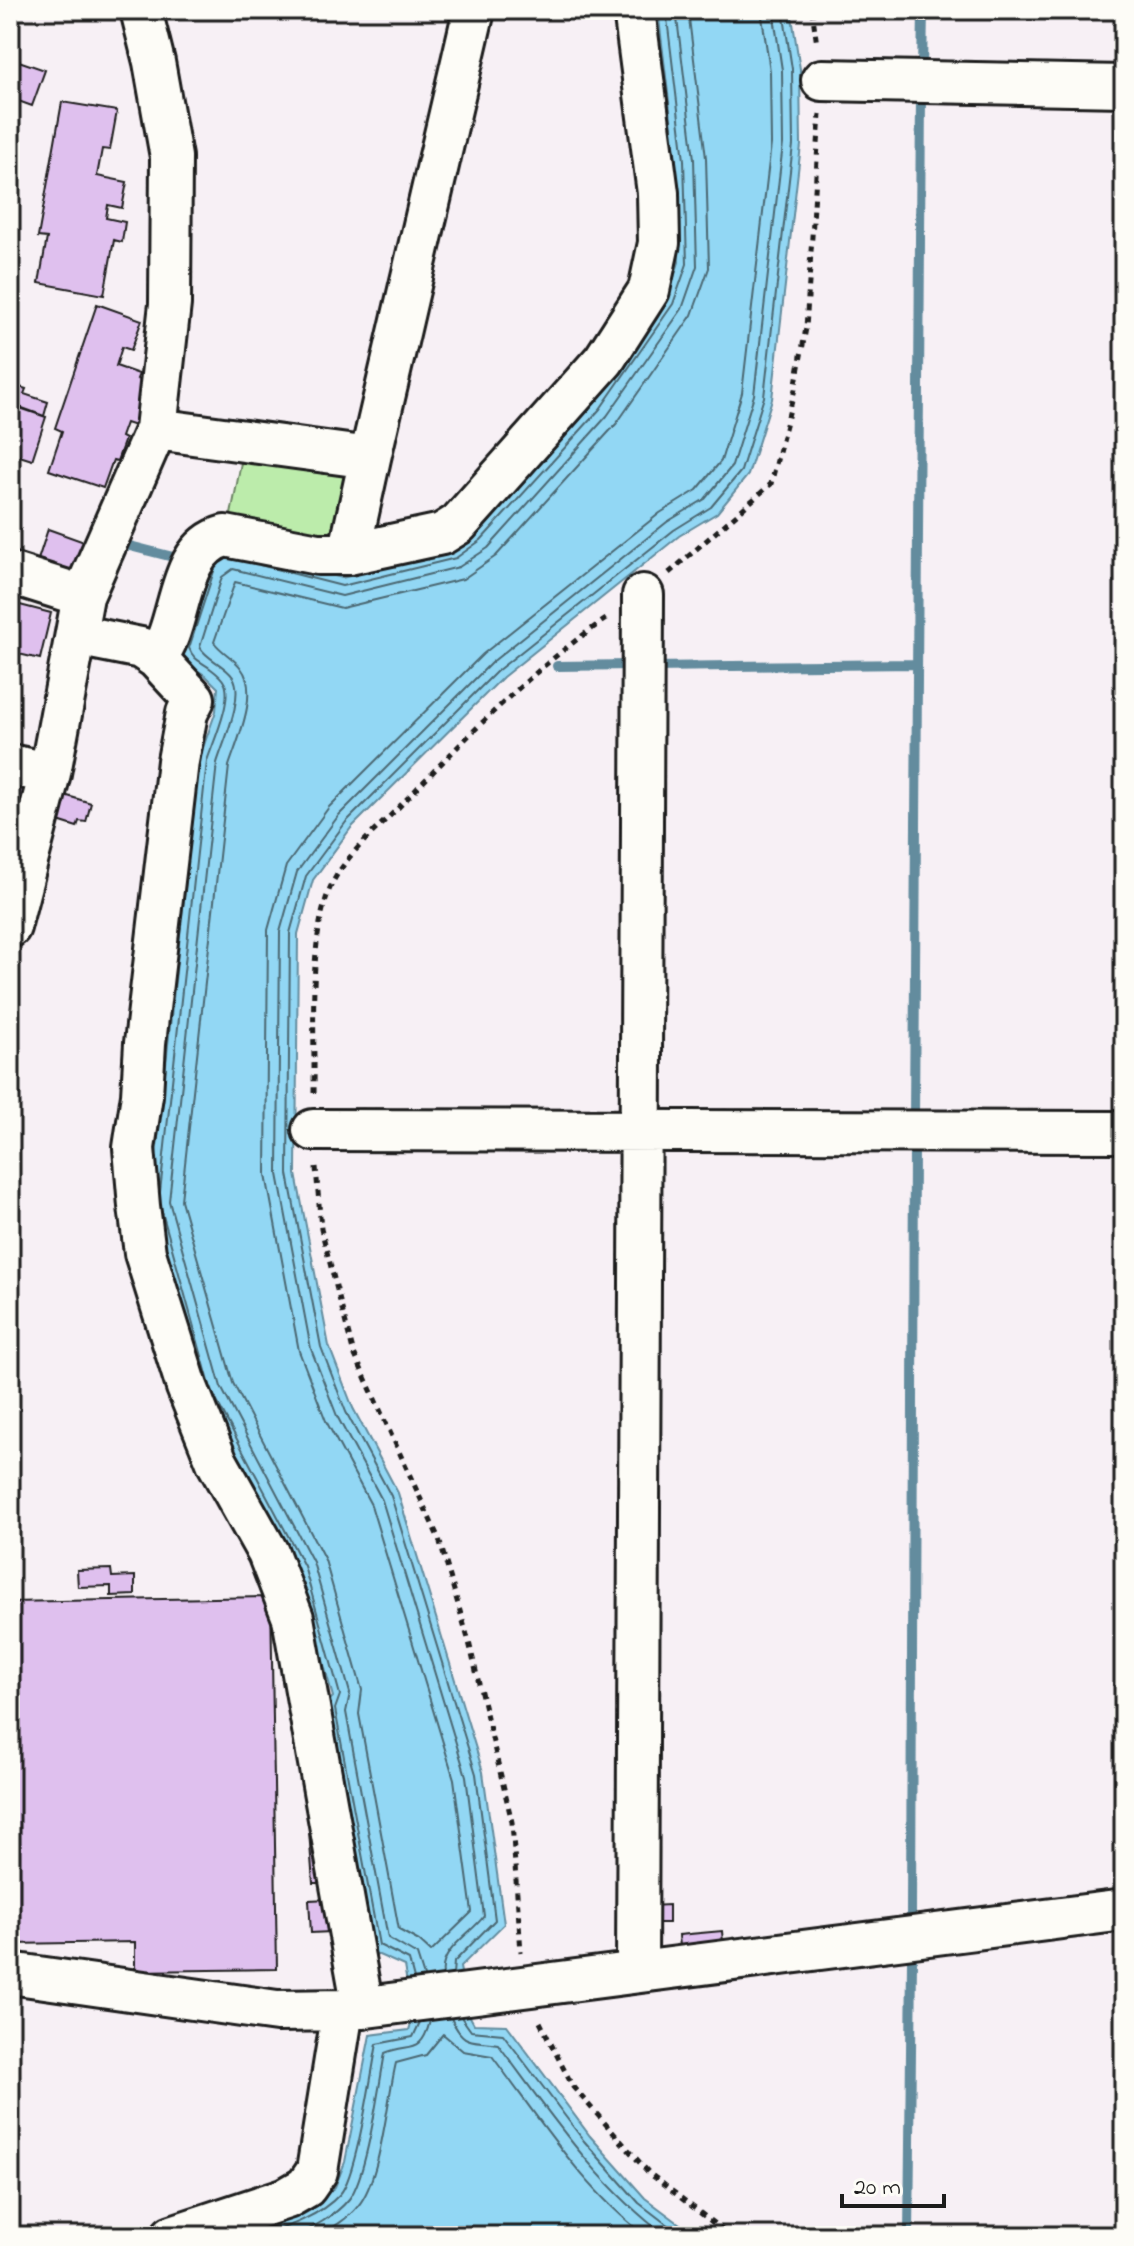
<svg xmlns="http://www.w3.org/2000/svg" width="1134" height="2246" viewBox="0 0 1134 2246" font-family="'Indie Flower',sans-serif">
<rect width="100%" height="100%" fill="#f7f0f5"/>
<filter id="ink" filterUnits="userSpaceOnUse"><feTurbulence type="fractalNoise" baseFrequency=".0125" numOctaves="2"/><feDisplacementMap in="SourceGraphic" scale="16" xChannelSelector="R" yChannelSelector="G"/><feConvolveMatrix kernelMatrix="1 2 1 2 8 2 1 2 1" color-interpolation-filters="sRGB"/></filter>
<g filter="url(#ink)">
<!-- green -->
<path fill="#bcecab" stroke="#6c8464" stroke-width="2" d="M244,447L350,461L335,532L331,537L253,521L229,525Z"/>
<!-- water -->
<path fill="#92d7f4" stroke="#638c9e" stroke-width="2" d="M658,10H791L800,69L801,145L772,399L748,475L717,513L679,536L503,677L351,828L313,880L298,934L296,1174L329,1346L353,1408L398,1493L483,1772L504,1924L460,1967L468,2013L474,2024L507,2025L590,2136L645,2198L696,2236H233L318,2202L335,2187L345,2162L370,2035L409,2030L413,2017L404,1966L372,1952L326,1704L333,1697L297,1569L205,1394L151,1202L199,759L216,711L218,688L205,675L187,664L181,648L207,565L233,550L342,578L452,551L475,535L593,405L667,299L679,262L676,160Z"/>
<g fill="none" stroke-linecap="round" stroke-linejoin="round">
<!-- shore -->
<path stroke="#4b6772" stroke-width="2" d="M688,10L706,158L709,268L692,315L617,423L496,556L463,579L342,608L235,582L214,642C221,652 234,658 241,668C260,692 237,741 229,766L181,1200L233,1383L325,1560L362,1690L359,1714L399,1930L419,1941L431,1952L472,1912L454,1779L371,1505L326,1421L299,1351L266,1175L268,930L286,866L329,807L483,654L660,513L697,490L721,461L742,393L771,144L770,71L761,10
M260,565L342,586L456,558L481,540L600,409L673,304L687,264L684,160L666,10
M160,1192L207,761C212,745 234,698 224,682C222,678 215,672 211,669C201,661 194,661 189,648L214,571
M162,1212L211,1389
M213,1394L304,1566L340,1695L335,1709L379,1945L409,1960L414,1979
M453,1974L454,1962L495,1920L476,1774L391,1496L346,1412L321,1347L288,1174L290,933L306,876L346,822L497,671L674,530L711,507L741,471L764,397L793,145L792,69L783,10
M443,1975C439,1950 471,1934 484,1916L466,1776L382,1500L337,1416L311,1349L278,1174L280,932L297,872L339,815L491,663L667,522L705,499L732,466L754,395L783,144L782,70L773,10
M424,1977L417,1955L388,1938L346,1712L350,1693L313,1562L221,1387L169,1201L217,763C223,743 245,696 233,677C224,664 206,659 200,647L222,577L233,569L342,596L459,567L488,548L607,416L682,309L697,266L694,159L676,10
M461,2017L471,2031L503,2034L584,2141L639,2203L682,2236
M451,2018C464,2047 472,2039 498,2044C549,2112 597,2185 666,2236
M259,2236C287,2227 319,2217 340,2194C357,2175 371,2074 377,2044L413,2037L420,2022
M291,2236C311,2230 336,2215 349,2199C367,2177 379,2085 385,2053C410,2042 421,2056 430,2021
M318,2236C332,2228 348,2219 358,2206C381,2179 387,2100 396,2063L426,2055L443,2034L463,2051L492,2056C539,2118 583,2189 646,2236"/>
<!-- stream -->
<path stroke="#638c9e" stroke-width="10" d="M922,72L923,10
M126,545L173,557
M557,666L631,665
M651,667L917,664
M914,1118L921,94
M911,1914L914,1144
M909,2236L912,1960"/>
</g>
<!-- building -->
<path fill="#dfc0ee" stroke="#1c1c1c" stroke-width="2" d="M10,58L45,70L32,106L10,98Z
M62,102L117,111L110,150L102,149L97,176L127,182L122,208L108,205L106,218L125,222L122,242L114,240L104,295L39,283L47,238L38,237Z
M97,304L142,320L131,350L122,347L116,366L139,374L137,379L152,384L144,429L126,423L121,437L125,439L117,461L113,460L103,488L49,470L62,431L55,428Z
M10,384L26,389L24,394L48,402L44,416L14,405L10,410Z
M14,406L46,417L32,460L10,453V418Z
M48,529L90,544L79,578L37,563Z
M16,604L51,613L40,659L10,652V628Z
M10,781L30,787L23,809L10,805Z
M61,794L91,803L86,822L79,821L77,827L58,821L60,815L55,813Z
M111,1569L112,1577L135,1576V1595L111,1596V1586L78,1587L77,1570Z
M271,1597L277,1969L135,1971V1942L10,1944V1602Z
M309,1831H317L321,1883H313Z
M329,1899L331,1932L311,1933L309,1900Z
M669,1905V1923H650V1906Z
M722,1931L723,1942L680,1947L679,1935Z"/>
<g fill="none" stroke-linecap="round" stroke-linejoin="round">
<defs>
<path id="street" d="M822,80L1124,86
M370,458L474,10
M349,554L442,534L458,524L604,360L649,290L659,243L658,193L634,10
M10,573L83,596
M76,635L141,648L156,658L194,699L187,713L178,761L145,1043L142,1095L134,1148L139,1206L145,1253L187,1387L217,1462L268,1553L293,1618L363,2008
M156,658C184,624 174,550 225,536L318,554H349L370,458L156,429
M10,765L50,773
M10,927L50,773L83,596L156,429L170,304L171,157L154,62L141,10
M313,1130L1124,1132
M637,1971L643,595
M10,1973L277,2011L343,2010L1124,1910
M172,2236L287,2198L306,2187L317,2171L343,2010"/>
</defs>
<!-- street casing -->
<use href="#street" stroke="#1c1c1c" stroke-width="46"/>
<!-- path -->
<path stroke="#1c1c1c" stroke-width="5" stroke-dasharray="6 6" stroke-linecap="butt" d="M812,10L817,45
M669,573L771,484L795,389L806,328L820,114
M314,1093C315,1033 308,948 328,893C340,860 374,832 398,808C460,744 532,668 606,619
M316,1167L321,1229L353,1351L439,1539L469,1642L512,1822L521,1952
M540,2022L573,2087L649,2173L730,2236"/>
<!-- street -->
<use href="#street" stroke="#fdfcf7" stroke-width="40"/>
</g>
</g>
<!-- margin -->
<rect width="1134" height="2246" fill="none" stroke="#fdfcf7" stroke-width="40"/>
<rect x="20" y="20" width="1094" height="2206" fill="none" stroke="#1c1c1c" stroke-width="3" filter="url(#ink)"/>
<!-- scale -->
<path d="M842 2194v12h102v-12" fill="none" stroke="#1c1c1c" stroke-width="4"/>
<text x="854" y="2194" font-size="24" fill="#1c1c1c" stroke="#fdfcf7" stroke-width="6" paint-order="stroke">20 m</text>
</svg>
